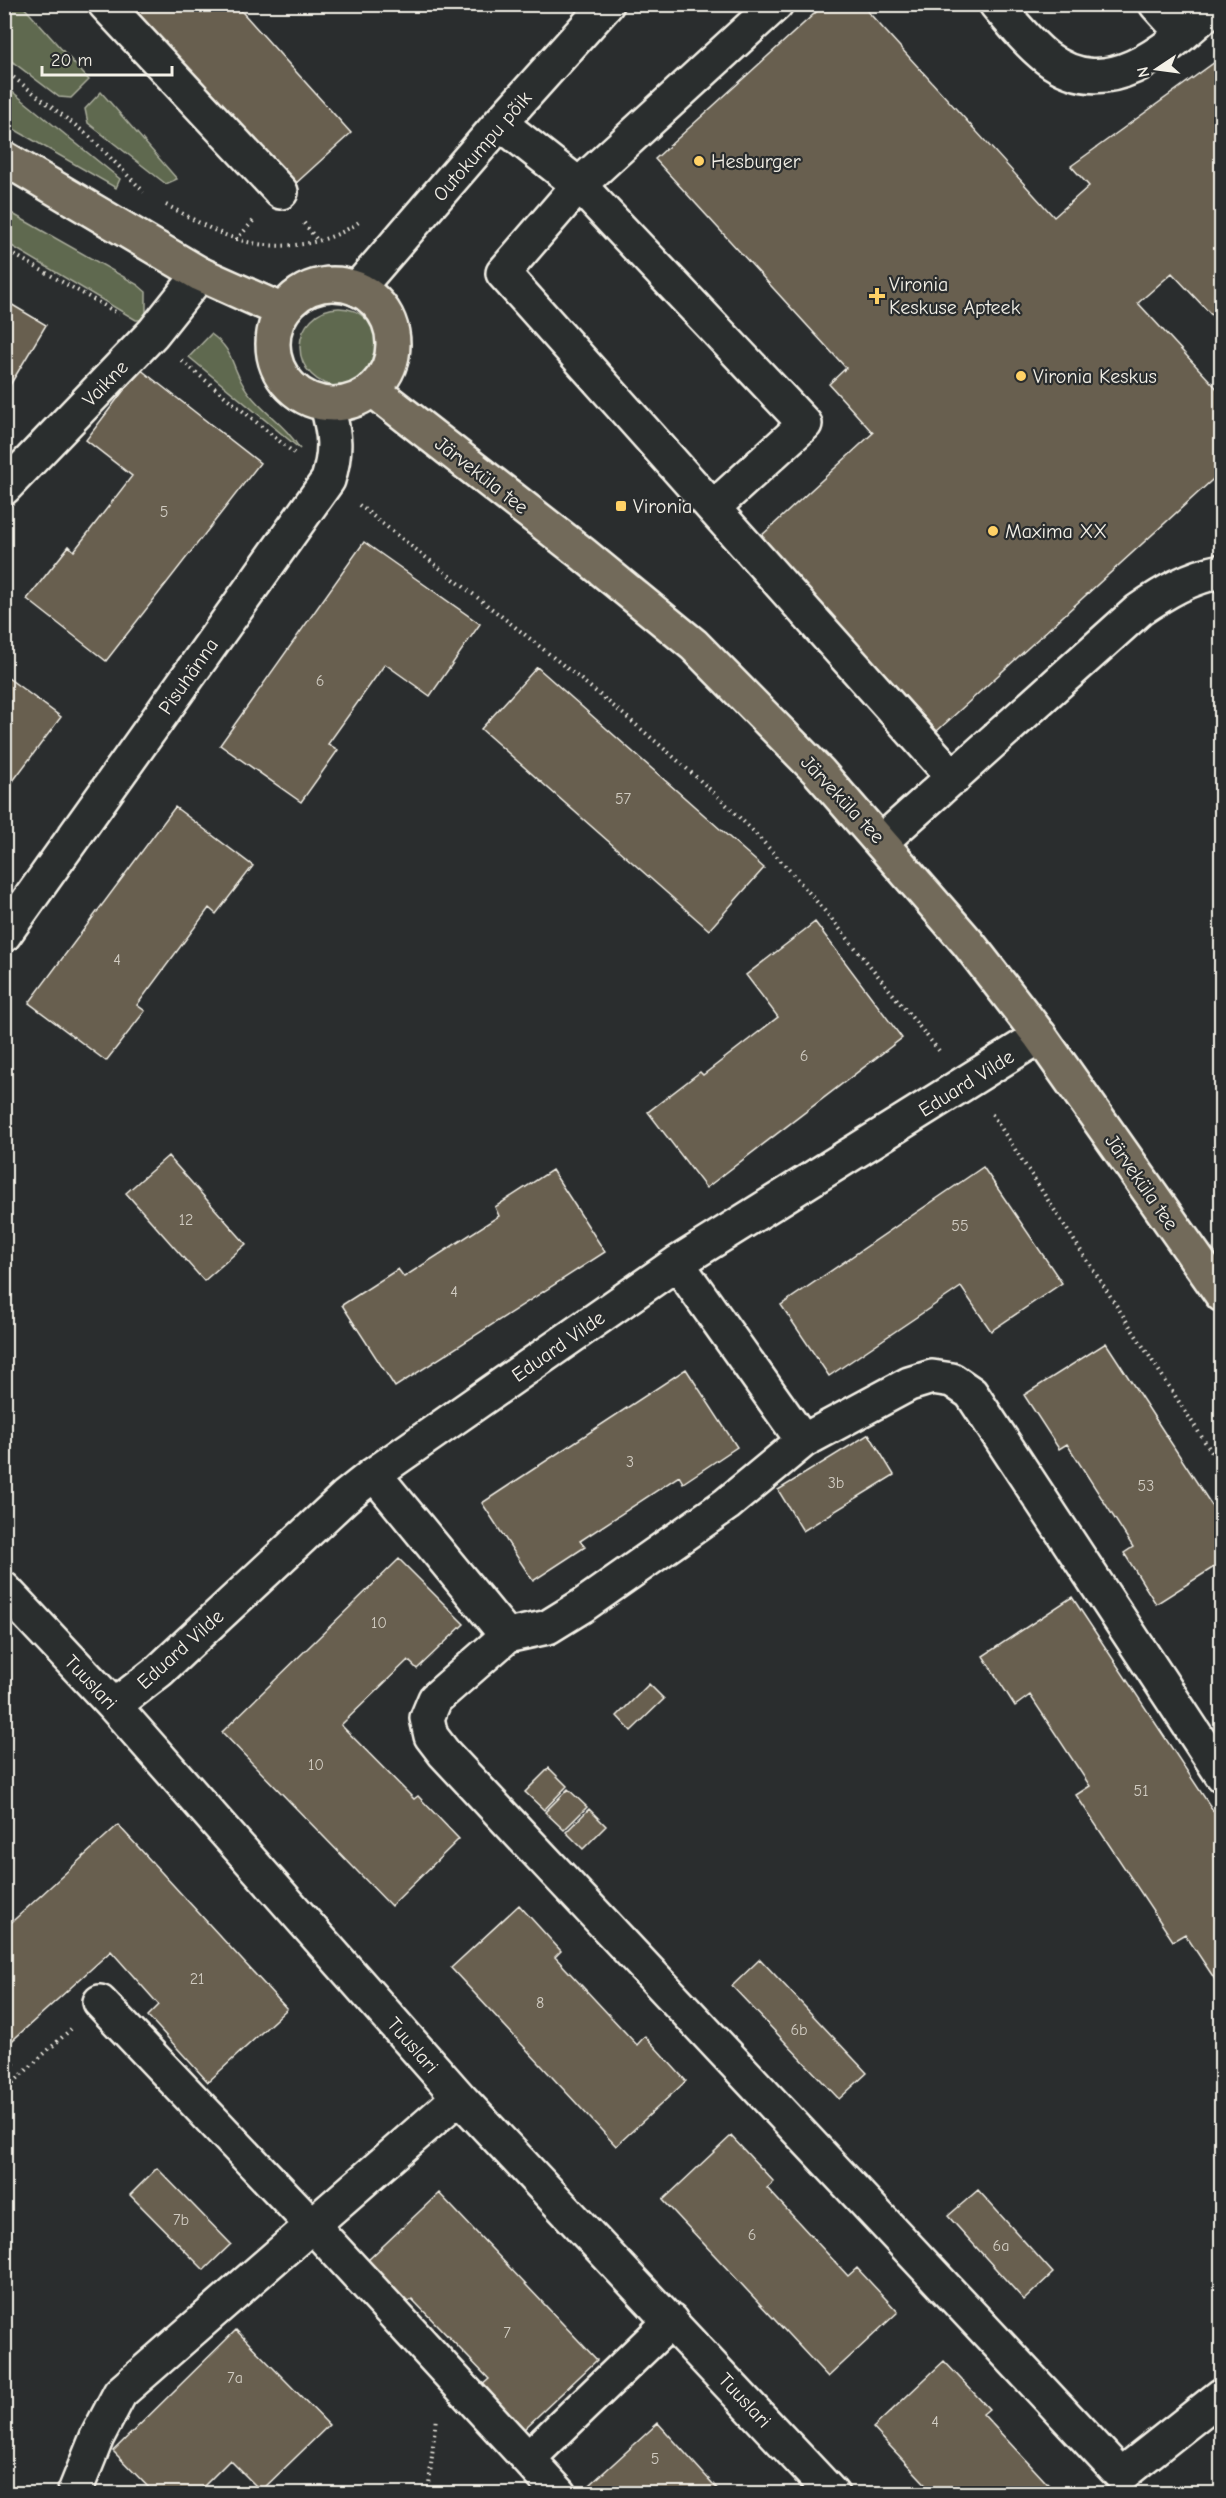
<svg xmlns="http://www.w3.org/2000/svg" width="1226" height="2498" viewBox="0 0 1226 2498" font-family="'Comic Neue',sans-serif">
<rect width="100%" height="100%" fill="#2a2d2e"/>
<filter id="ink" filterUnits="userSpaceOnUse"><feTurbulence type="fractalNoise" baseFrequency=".0167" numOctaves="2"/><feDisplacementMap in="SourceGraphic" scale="12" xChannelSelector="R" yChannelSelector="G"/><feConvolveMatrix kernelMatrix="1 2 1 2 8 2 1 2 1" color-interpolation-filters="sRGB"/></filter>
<g filter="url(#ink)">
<!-- green -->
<path fill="#5f6950" stroke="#aaad9c" stroke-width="1.5" d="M4,5H22L89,80L71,98L59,97L5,56Z
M4,85L120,179L116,188L5,124Z
M101,92L177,179L166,184L88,123L85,109Z
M4,209L138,285L146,292V320H136L5,242Z
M300 347a39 39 0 1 1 78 0a39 39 0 1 1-78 0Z
M211,334C232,349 230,360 241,381C255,408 285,423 300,449L189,357Z"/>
<!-- building -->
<path fill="#675e4f" stroke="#f4f1e8" stroke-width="1.5" d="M130,4H235L351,133L294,185Z
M825,4H861L1054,217L1089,186L1071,166L1222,57V326L1172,273L1138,303L1222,394V471L937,731L760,537L873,433L829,384L846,368L655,159Z
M4,300L46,325L7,390L4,389Z
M140,369L260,463L106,661L27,599L69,546L74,551L132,476L86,440Z
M364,542L480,624L430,696L385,664L328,744L338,750L301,802L220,745Z
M537,667L764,868L709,930L481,729Z
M4,675L61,717L4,793Z
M175,807L253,866L216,914L209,908L137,1005L145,1011L106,1061L29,1003Z
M815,922L902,1038L706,1188L648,1112L700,1072L703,1075L778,1017L746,975Z
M168,1156L246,1244L204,1281L126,1193Z
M983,1167L1062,1283L991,1331L961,1287L829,1376L781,1305Z
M552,1170L605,1252L395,1387L342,1305L398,1269L404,1277L499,1216L495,1207Z
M1106,1343L1222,1521V1562L1156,1604L1124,1553L1133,1547L1067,1444L1059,1449L1024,1395Z
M686,1369L737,1447L683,1483L679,1476L580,1541L585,1547L533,1581L482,1503Z
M869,1434L894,1475L803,1531L778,1490Z
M399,1559L464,1624L417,1669L408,1660L341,1725L414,1799L418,1796L459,1839L391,1906L222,1732Z
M1072,1597L1222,1824V1990L1185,1934L1173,1941L1076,1795L1090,1786L1030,1695L1015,1706L983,1656Z
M649,1684L664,1699L631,1731L617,1716Z
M549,1768L567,1786L544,1810L525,1792Z
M568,1789L587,1807L564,1830L545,1812Z
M589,1809L606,1826L583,1849L566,1832Z
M118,1825L287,2009L208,2082L148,2016L159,2005L111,1951L4,2048V1929Z
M519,1905L561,1951L555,1957L637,2045L645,2036L686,2081L616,2146L451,1968Z
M760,1959L867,2073L839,2099L732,1986Z
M4,2052L15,2064L4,2073Z
M731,2136L774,2182L767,2188L848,2276L857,2268L898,2312L828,2377L663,2200Z
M157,2168L231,2244L204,2270L130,2195Z
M978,2190L1053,2273L1024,2300L948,2216Z
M439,2193L597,2360L523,2430L481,2386L489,2379L412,2299L406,2304L366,2262Z
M236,2330L329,2425L261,2491L230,2460L196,2494H155L113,2451Z
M944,2361L989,2409L983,2414L1057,2494H935L873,2428Z
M658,2423L722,2494H580Z"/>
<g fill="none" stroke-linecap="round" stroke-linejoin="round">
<defs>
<path id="minor" d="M105,4L281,192
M996,4C1012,23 1028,43 1047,58C1110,106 1171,45 1217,4
M1156,4L1183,34
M500,123L579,185L503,273L954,778
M357,289L500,123L607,4
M4,488L153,333L200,274
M714,507L805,424L579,185L776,4
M882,841L1139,610C1165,592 1190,577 1222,571
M4,935L328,480C337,450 335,435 327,405
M677,1263L803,1441
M374,1474L507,1636
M4,1589L114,1706L459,2097L832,2494
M114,1706L159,1671L345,1497L374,1474L677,1263L1040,1036
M1222,1775L971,1393L952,1380L932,1377L909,1384L803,1441L727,1504L582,1606L548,1627L507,1636L435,1699L427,1718L431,1736L444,1753L1121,2475L1222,2395
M100,2002L312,2225L560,2494
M529,2458L671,2321
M74,2494L97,2437L120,2393L459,2097"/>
<path id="major" d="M4,158L200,274L283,311
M273 344a60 60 0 1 1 120 0a60 60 0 1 1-120 0Z
M373,390L583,554L694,645L819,772L968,943L1040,1036L1222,1295"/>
</defs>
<!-- minor casing -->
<use href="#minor" stroke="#f4f1e8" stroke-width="38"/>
<!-- major casing -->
<use href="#major" stroke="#f4f1e8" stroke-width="38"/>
<!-- path -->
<path stroke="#f4f1e8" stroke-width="4" stroke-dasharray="1.5 4.5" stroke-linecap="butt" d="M4,70L89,136L144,192
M166,205C189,216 212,232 237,239C275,252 328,246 360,221
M304,223L318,241
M236,240L255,219
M4,249L119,314
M182,361L294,453
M359,505C478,599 602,691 714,793C798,871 868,965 941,1053
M992,1114L1222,1468
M4,2091L71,2029
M428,2494L436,2417"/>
<!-- minor -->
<use href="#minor" stroke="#2a2d2e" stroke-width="33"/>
<!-- major -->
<use href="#major" stroke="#726b5a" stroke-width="33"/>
</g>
</g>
<!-- markers -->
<g fill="#ffd166" stroke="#2a2d2e" stroke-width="2">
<circle cx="699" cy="161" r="6"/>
<path d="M874 287h6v6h6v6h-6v6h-6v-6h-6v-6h6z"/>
<circle cx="1021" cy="376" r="6"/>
<rect x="615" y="500" width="12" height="12" rx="3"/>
<circle cx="993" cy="531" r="6"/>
</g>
<g text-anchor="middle" stroke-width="4.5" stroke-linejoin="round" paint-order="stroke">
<!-- number labels -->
<g font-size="16" fill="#d1ccc2">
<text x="164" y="517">5</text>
<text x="320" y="686">6</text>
<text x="623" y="804">57</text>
<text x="117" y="965">4</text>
<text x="804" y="1061">6</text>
<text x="186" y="1225">12</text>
<text x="960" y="1231">55</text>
<text x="454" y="1297">4</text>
<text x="630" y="1467">3</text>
<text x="836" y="1488">3b</text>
<text x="1146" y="1491">53</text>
<text x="379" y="1628">10</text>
<text x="316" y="1770">10</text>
<text x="1141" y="1796">51</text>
<text x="197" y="1984">21</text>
<text x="540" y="2008">8</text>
<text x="799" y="2035">6b</text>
<text x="181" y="2225">7b</text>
<text x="752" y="2240">6</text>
<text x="1001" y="2251">6a</text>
<text x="507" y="2338">7</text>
<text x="235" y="2383">7a</text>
<text x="935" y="2427">4</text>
<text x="655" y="2464">5</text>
</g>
<!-- street labels -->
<g font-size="20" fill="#f4f1e8" stroke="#2a2d2e">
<text transform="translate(482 146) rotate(-49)" y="7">Outokumpu põik</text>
<text transform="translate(105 383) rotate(-46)" y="7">Vaikne</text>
<text transform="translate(482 475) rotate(38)" y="7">Järveküla tee</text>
<text transform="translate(188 676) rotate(-55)" y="7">Pisuhänna</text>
<text transform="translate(843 799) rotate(47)" y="7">Järveküla tee</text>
<text transform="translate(966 1083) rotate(-32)" y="7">Eduard Vilde</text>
<text transform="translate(1142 1182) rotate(55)" y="7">Järveküla tee</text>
<text transform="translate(558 1346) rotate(-35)" y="7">Eduard Vilde</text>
<text transform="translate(180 1649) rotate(-42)" y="7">Eduard Vilde</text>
<text transform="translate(91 1682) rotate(47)" y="7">Tuuslari</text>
<text transform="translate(413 2045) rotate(49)" y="7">Tuuslari</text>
<text transform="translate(745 2400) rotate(47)" y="7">Tuuslari</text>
</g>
<!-- poi labels -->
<g font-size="20" fill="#f4f1e8" stroke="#2a2d2e" text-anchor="start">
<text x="711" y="168">Hesburger</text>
<text x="889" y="291">Vironia<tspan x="889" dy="23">Keskuse Apteek</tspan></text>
<text x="1033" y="383">Vironia Keskus</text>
<text x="633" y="513">Vironia</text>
<text x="1005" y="538">Maxima XX</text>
</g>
</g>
<!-- margin -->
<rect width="1226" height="2498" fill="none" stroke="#2a2d2e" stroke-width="24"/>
<rect x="12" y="12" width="1202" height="2474" fill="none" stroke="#f4f1e8" stroke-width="2" filter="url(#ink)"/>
<!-- north arrow -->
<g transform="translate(1157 69) rotate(257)" stroke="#2a2d2e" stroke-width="4.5" paint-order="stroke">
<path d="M0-4.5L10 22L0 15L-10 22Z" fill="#f4f1e8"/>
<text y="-9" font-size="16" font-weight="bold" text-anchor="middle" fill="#f4f1e8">N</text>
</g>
<!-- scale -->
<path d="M42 66v9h130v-9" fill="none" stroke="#f4f1e8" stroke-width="3"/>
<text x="51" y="66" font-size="18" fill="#f4f1e8" stroke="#2a2d2e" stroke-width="4.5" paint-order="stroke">20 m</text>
</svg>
